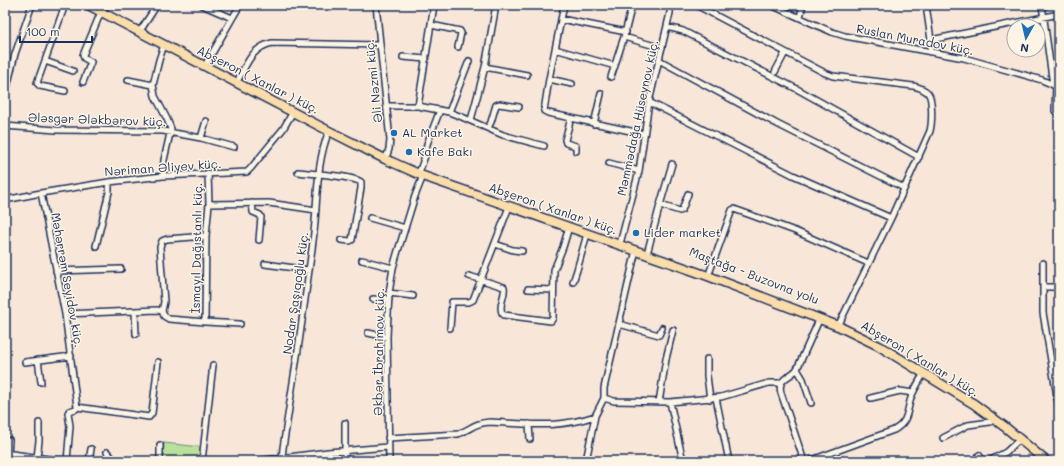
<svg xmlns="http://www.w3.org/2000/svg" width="1064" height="466" viewBox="0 0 1064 466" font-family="Mali,sans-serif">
<rect width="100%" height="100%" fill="#f8e7d8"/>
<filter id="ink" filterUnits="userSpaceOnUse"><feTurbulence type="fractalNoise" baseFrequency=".025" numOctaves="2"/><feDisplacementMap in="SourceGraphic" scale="8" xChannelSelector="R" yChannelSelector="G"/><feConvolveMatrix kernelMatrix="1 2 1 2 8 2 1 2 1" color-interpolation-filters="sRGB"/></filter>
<g filter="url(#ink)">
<!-- green -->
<path fill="#bae09b" stroke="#6a887c" d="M164,443L201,447L199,461H163Z"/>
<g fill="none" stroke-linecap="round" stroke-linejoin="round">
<defs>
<path id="street" d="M202,5L232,18
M376,5L390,140L389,149L387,155
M564,5L549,79L544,111L548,113L644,134
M696,5L825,73L833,76L913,86C918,87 924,89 928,93C933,99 932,123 930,131L891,218L840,322
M771,5L832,32L845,36L964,58L1042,80L1056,86H1059
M926,5L931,40L930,52
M1042,5L1053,85
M800,17L803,5
M561,19L626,32
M431,25L460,31L461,33L458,47
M667,27L683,31L797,89L919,157
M142,28L157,5
M624,37L662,48
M931,40L1059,14
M555,49L615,66
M403,57L426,59
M659,60L777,124L904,188
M45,61L73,71
M207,62L240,5
M485,67L527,75
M775,72L785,53
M611,77L624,37L632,5
M239,78C247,63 253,47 272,43L380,45
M549,79L572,84
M128,80L153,85
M83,82L91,62L84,58L83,55L101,12
M1056,86L1055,111L1059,113
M65,91L40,86L37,83L65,5
M5,96L15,54L32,5
M649,102L793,175L891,218
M387,106H418L449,112L462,117L503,135L544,146
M418,106L434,5
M449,112L469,61
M571,118L565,140L566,143L576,146V151
M471,120L485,67L496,5
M594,124L601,94
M5,126L56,130L163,131L201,138L234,147
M488,128L491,122L496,105L499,104L519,107
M201,138L206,121
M609,163L639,171
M420,170L425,156L427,144L440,110
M298,172C313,174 349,175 361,182V188L352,240L350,241L341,240
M163,176L164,160L171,129L167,119L155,96L153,85L159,60L164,45
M41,193L65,314L77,407L76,409L69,411L68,413L70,426L67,461
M5,200L41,193L109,182L163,176L247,172L251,168L283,129L293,112
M1058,202H1059
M252,203L253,212L260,215L261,217L259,240
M209,204L269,203L316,210
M660,205L680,211L682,210L688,194
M370,218L405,228
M621,240L639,171L649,102L670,13V7L663,5
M495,244L513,250L522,251
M96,246L109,192V182
M648,250L660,205L672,164
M362,260L393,268
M1043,263V313L1059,408
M265,264L309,270
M56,271L121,269
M710,271L732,210L734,209L795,231L868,263
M469,276L504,287C506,296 498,304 502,313L504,315L551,321L553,318L554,270L563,247L569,227
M573,282L577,270L587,234
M1043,287H1059
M528,289L553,290
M389,293L413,296
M373,299L389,300
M135,311L136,334
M162,311L164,302L160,247L162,241L167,239L206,236
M65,314L157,310L162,311L164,316L169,319L205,322L206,236L209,204L208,173
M205,322L240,324
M619,324L659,335L662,328
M450,328L452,302H469L473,300L509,207
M368,333L387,337
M707,359V376L710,399
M38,360L41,382
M25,362L71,356
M797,369L803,379L811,403
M604,398L614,401L670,402L721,397L769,383H781
M716,398L729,461
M871,398L900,391L913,393
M659,402L666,359L673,330
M670,402L683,461
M77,407L149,417L152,413L158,362
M345,423V461
M529,424L530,439
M388,438L458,434C471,429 474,423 490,422C529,424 557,429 595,416
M943,438L968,425L990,422L995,419
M160,445V461
M107,452L115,461
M8,454L9,440
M5,455L12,454L63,461
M979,455L983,461
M37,457L39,441V423
M282,458L283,448C294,379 304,310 313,241C318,205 315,165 329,131
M89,461L91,449
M202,461L213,365
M257,461L328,452L388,447
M389,461L387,337L389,293L393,268L397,254L415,196L423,176
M586,461L595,416L604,398V388L636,250
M804,461L781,393C777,378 790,378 797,369L820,318
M809,461L894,430C910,421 906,410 912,395C915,388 920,380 924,373
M989,461L1006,452L1020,439"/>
<path id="primary" d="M88,5L329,131L385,159L423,176L708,276L838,326L879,346L974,404L1005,427L1046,461"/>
</defs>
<!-- street casing -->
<use href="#street" stroke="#1b2f5e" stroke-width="8"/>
<!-- primary casing -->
<use href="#primary" stroke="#1b2f5e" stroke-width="11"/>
<!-- street -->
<use href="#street" stroke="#fcf5e5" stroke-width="5"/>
<!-- primary -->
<use href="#primary" stroke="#fbddab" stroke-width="8"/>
</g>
</g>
<!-- markers -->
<g fill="#1f6fb2" stroke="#fcf5e5" stroke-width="1.5">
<circle cx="394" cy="133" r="4"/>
<circle cx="409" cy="152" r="4"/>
<circle cx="636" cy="233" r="4"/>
</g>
<g text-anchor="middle" stroke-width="3" stroke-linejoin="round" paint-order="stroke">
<!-- street labels -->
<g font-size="12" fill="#1b2f5e" stroke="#fcf5e5">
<text transform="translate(915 40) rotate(11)" y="4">Ruslan Muradov küç.</text>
<text transform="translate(258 80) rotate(27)" y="4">Abşeron ( Xanlar ) küç.</text>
<text transform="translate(374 81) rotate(-96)" y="4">Əli Nəzmi küç.</text>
<text transform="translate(638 118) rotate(-78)" y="4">Məmmədağa Hüseynov küç.</text>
<text transform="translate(97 120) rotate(2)" y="4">Ələsgər Ələkbərov küç.</text>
<text transform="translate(163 168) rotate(-4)" y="4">Nəriman Əliyev küç.</text>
<text transform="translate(553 209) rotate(19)" y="4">Abşeron ( Xanlar ) küç.</text>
<text transform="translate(197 248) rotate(-89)" y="4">İsmayıl Dağıstanlı küç.</text>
<text transform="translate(754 276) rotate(21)" y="4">Maştağa - Buzovna yolu</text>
<text transform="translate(67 280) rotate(80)" y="4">Məhərrəm Seyidov küç.</text>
<text transform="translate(296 293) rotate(-82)" y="4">Nodar Şaşıqoğlu küç.</text>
<text transform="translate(379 352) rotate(-89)" y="4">Əkbər İbrahimov küç.</text>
<text transform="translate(920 359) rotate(31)" y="4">Abşeron ( Xanlar ) küç.</text>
</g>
<!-- poi labels -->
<g font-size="12" fill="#1b2f5e" stroke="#fcf5e5" text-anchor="start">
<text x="402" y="137">AL Market</text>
<text x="417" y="156">Kafe Bakı</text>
<text x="644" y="237">Lider market</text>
</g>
</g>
<!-- margin -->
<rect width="1064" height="466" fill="none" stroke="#fcf5e5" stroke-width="20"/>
<rect x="10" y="10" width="1044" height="446" fill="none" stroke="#1b2f5e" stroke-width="1.5" filter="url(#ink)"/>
<!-- north arrow -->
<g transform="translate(1026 38) rotate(188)"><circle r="19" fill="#fcf5e5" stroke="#a2a6af"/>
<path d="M0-3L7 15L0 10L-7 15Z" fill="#1f6fb2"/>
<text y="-6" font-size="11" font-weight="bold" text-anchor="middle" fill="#1b2f5e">N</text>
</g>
<!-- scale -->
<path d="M20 36v6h72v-6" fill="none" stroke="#1b2f5e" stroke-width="2"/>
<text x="26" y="36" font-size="12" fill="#1b2f5e" stroke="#fcf5e5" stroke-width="3" paint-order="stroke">100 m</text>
</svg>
